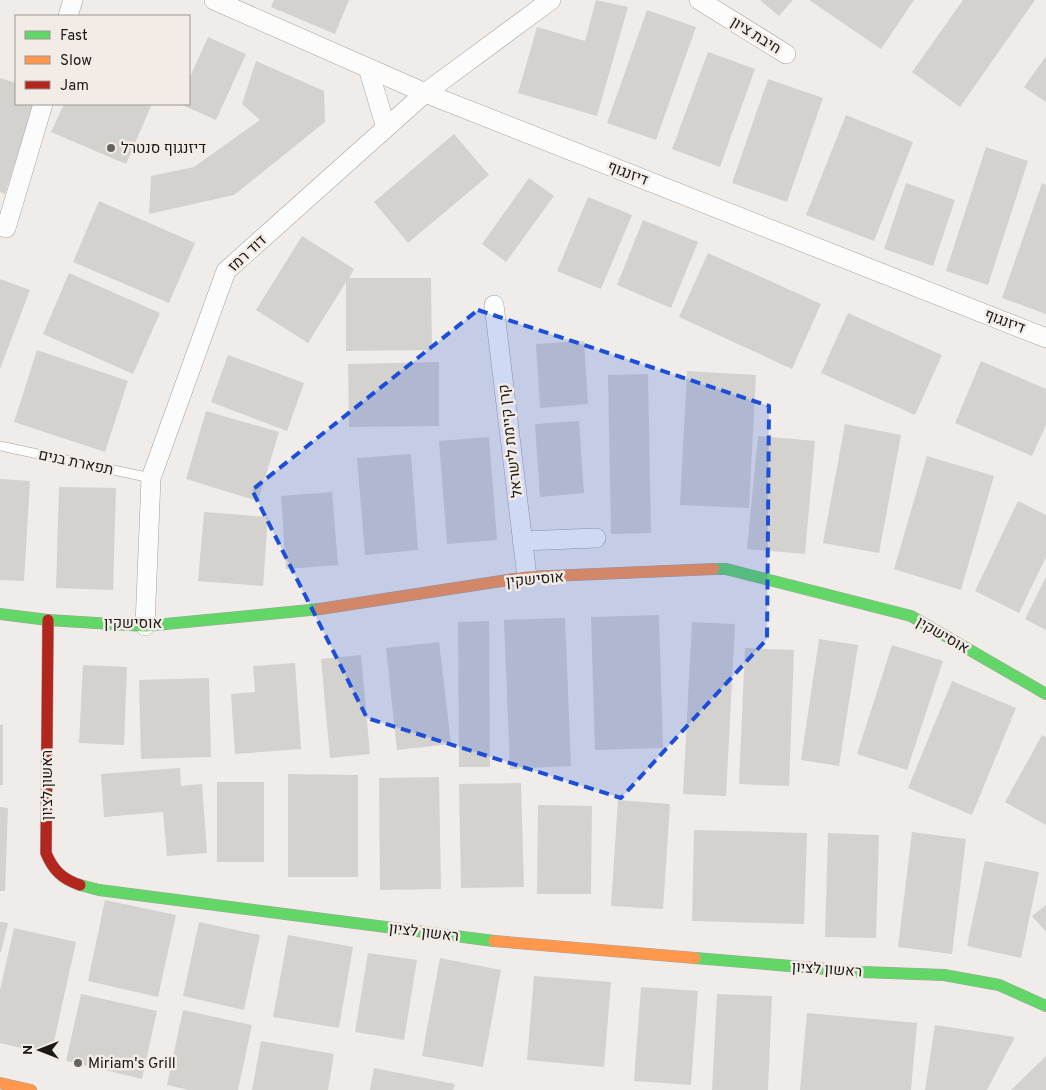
<svg xmlns="http://www.w3.org/2000/svg" width="1046" height="1090" viewBox="0 0 1046 1090" font-family="Overpass,Heebo,sans-serif">
<rect width="100%" height="100%" fill="#efece9"/>
<!-- building -->
<path fill="#d4d2cf" d="M274,0H349L335,34L271,7Z
M596,0L628,7L597,116L518,93L537,27L585,41Z
M760,0H793L779,16Z
M809,0H914L881,49Z
M963,0H1035L960,107L912,72Z
M647,10L696,27L656,140L607,123Z
M208,37L246,54L216,120L180,104H189V79Z
M708,52L755,69L720,167L672,149Z
M1046,56V102L1024,87Z
M256,61L324,91L325,122L234,195L149,214L151,176L194,167L260,120L242,104Z
M0,78L16,83V104H34L5,194L0,192Z
M768,79L823,98L787,202L732,183Z
M64,104H152L126,164L51,132Z
M846,115L913,142L874,241L806,215Z
M454,134L489,175L408,243L374,202Z
M986,147L1028,161L988,285L946,271Z
M529,178L554,196L506,262L482,244Z
M906,183L955,200L933,266L884,249Z
M1042,183L1046,185V314L1002,298Z
M588,197L632,215L601,289L557,271Z
M99,201L195,243L169,303L73,262Z
M643,220L698,242L671,308L617,285Z
M302,236L354,269L349,278H431L432,350L346,351V282L308,343L256,310Z
M708,253L821,304L792,369L679,317Z
M69,273L160,313L133,374L43,334Z
M0,279L30,290L0,369Z
M848,313L942,355L915,415L821,373Z
M584,341L588,404L540,408L536,344Z
M37,350L128,381L105,452L14,422Z
M228,355L304,383L287,431L211,402Z
M981,361L1046,389V425L1032,456L955,423Z
M439,362V426L349,427L348,364Z
M687,371L756,375L749,508L680,505Z
M648,374L651,533L611,534L608,375Z
M206,411L279,432L258,501L186,479Z
M579,421L584,493L540,497L535,424Z
M845,424L901,435L879,553L823,543Z
M758,436L815,441L805,554L747,549Z
M489,437L497,540L447,544L439,441Z
M411,454L418,550L365,555L357,458Z
M927,456L994,476L961,590L894,569Z
M0,479L30,481L24,581L0,580Z
M59,487L116,488L113,590L56,588Z
M332,492L338,565L286,569L281,496Z
M1018,501L1046,515V557L1019,613L975,591Z
M204,512L268,517L263,586L198,581Z
M1046,577V630L1025,619Z
M659,615L663,748L595,750L591,617Z
M565,618L571,766L510,769L504,620Z
M489,621L490,767H459L458,622Z
M692,622L735,624L726,796L683,794Z
M819,639L858,645L839,766L801,760Z
M439,642L451,744L397,750L386,648Z
M892,645L943,661L907,770L857,754Z
M745,648L794,650L789,786L739,784Z
M361,655L370,754L330,758L321,659Z
M295,663L301,749L235,754L231,694L255,692L253,666Z
M83,665L127,667L124,745L79,743Z
M209,678L211,757L141,759L139,680Z
M952,681L1016,708L972,815L908,788Z
M0,725H3V785H0Z
M1042,735L1046,737V825L1005,802Z
M180,768L181,786L202,784L207,853L167,856L163,812L104,817L101,774Z
M288,774L358,775V877H288Z
M439,777L441,889L380,890L379,778Z
M217,782H264V862H217Z
M521,783L524,887L461,888L459,784Z
M618,800L670,804L663,909L611,906Z
M538,805L592,806L591,894H537Z
M0,807L8,808L5,891H0Z
M694,830L807,833L804,924L692,921Z
M912,832L966,839L952,954L898,947Z
M828,833L879,835L876,938L825,937Z
M985,861L1039,872L1021,958L967,946Z
M105,900L176,915L158,997L88,981Z
M1046,905V932L1032,916Z
M0,922L8,923L1,952H0Z
M199,922L260,935L244,1010L183,996Z
M14,928L76,942L51,1055L0,1043V990Z
M288,935L353,947L339,1028L273,1017Z
M368,953L417,960L404,1040L355,1032Z
M440,958L501,970L483,1067L422,1056Z
M534,976L611,982L604,1067L527,1060Z
M641,987L698,991L691,1085L634,1081Z
M81,994L157,1011L142,1079L66,1061Z
M717,994L772,996L768,1090H712Z
M183,1010L252,1025L238,1090H189L167,1085Z
M807,1013L917,1023L911,1090H800Z
M935,1025L1015,1037L987,1090H925Z
M261,1041L334,1054L328,1090H252Z
M1046,1056V1090H1011Z
M374,1068L455,1084L453,1090H370Z"/>
<g fill="none" stroke-linecap="round" stroke-linejoin="round">
<defs>
<path id="lane" d="M0,446L151,478"/>
<path id="street" d="M214,0L425,93L1046,338
M699,0L786,54
M68,16L73,0
M368,68L386,128
M0,226L6,228L43,104
M494,305L527,577
M522,541L596,538
M145,626L151,478L226,271L425,93L551,0"/>
<path id="fast" d="M714,569H726L911,616L1046,694
M0,614L48,620L145,626L320,609
M80,885L99,890L494,941
M695,958L862,972L944,975L999,985L1046,1006"/>
<path id="slow" d="M320,609L527,577L714,569
M494,941L695,958
M0,1083L31,1090"/>
<path id="jam" d="M48,620L46,853C53,870 62,879 80,885"/>
</defs>
<!-- lane casing -->
<use href="#lane" stroke="#a3a19f" stroke-width="10"/>
<!-- street casing -->
<use href="#street" stroke="#a3a19f" stroke-width="20"/>
<!-- fast casing -->
<use href="#fast" stroke="#a3a19f" stroke-width="12"/>
<!-- slow casing -->
<use href="#slow" stroke="#a3a19f" stroke-width="12"/>
<!-- jam casing -->
<use href="#jam" stroke="#a3a19f" stroke-width="12"/>
<!-- lane -->
<use href="#lane" stroke="#fdfcfc" stroke-width="9"/>
<!-- street -->
<use href="#street" stroke="#fdfcfc" stroke-width="19"/>
<!-- fast -->
<use href="#fast" stroke="#63d668" stroke-width="11"/>
<!-- slow -->
<use href="#slow" stroke="#ff974d" stroke-width="11"/>
<!-- jam -->
<use href="#jam" stroke="#b3261e" stroke-width="11"/>
</g>
<!-- marked area -->
<path fill="#1d4ed8" fill-opacity="0.2" stroke="#1d4ed8" stroke-width="4" stroke-dasharray="10 6" stroke-linejoin="round" d="M478,310L769,406L767,639L621,798L367,718L252,490Z"/>
<!-- markers -->
<g fill="#656360" stroke="#f2ebe6" stroke-width="2">
<circle cx="111" cy="148" r="5"/>
<circle cx="78" cy="1063" r="5"/>
</g>
<g text-anchor="middle" stroke-width="5" stroke-linejoin="round" paint-order="stroke">
<!-- street labels -->
<g font-size="15" fill="#1b1917" stroke="#f2ebe6">
<text transform="translate(756 35) rotate(32)" y="5">חיבת ציון</text>
<text transform="translate(628 173) rotate(21)" y="5">דיזנגוף</text>
<text transform="translate(247 253) rotate(-43)" y="5">דוד רמז</text>
<text transform="translate(1005 321) rotate(21)" y="5">דיזנגוף</text>
<text transform="translate(510 441) rotate(-97)" y="5">קרן קיימת לישראל</text>
<text transform="translate(76 462) rotate(12)" y="5">תפארת בנים</text>
<text transform="translate(535 579) rotate(-5)" y="5">אוסישקין</text>
<text x="133" y="628">אוסישקין</text>
<text transform="translate(943 635) rotate(30)" y="5">אוסישקין</text>
<text transform="translate(47 785) rotate(-90)" y="5">ראשון לציון</text>
<text transform="translate(424 932) rotate(7)" y="5">ראשון לציון</text>
<text transform="translate(827 969) rotate(4)" y="5">ראשון לציון</text>
</g>
<!-- poi labels -->
<g font-size="15" fill="#1b1917" stroke="#f2ebe6" text-anchor="start">
<text x="121" y="153">דיזנגוף סנטרל</text>
<text x="88" y="1068">Miriam's Grill</text>
</g>
</g>
<!-- legend -->
<rect x="15" y="15" width="175" height="90" fill="#f2ebe6" stroke="#9c9793"/>
<rect x="25" y="31" width="25" height="8" fill="#63d668" stroke="#9c9793"/>
<text x="60" y="40" font-size="15" fill="#1b1917">Fast</text>
<rect x="25" y="56" width="25" height="8" fill="#ff974d" stroke="#9c9793"/>
<text x="60" y="65" font-size="15" fill="#1b1917">Slow</text>
<rect x="25" y="81" width="25" height="8" fill="#b3261e" stroke="#9c9793"/>
<text x="60" y="90" font-size="15" fill="#1b1917">Jam</text>
<!-- north arrow -->
<g transform="translate(40 1050) rotate(270)" stroke="#f2ebe6" stroke-width="4" paint-order="stroke">
<path d="M0-4L9 19L0 12L-9 19Z" fill="#1b1917"/>
<text y="-8" font-size="14" font-weight="bold" text-anchor="middle" fill="#1b1917">N</text>
</g>
</svg>
